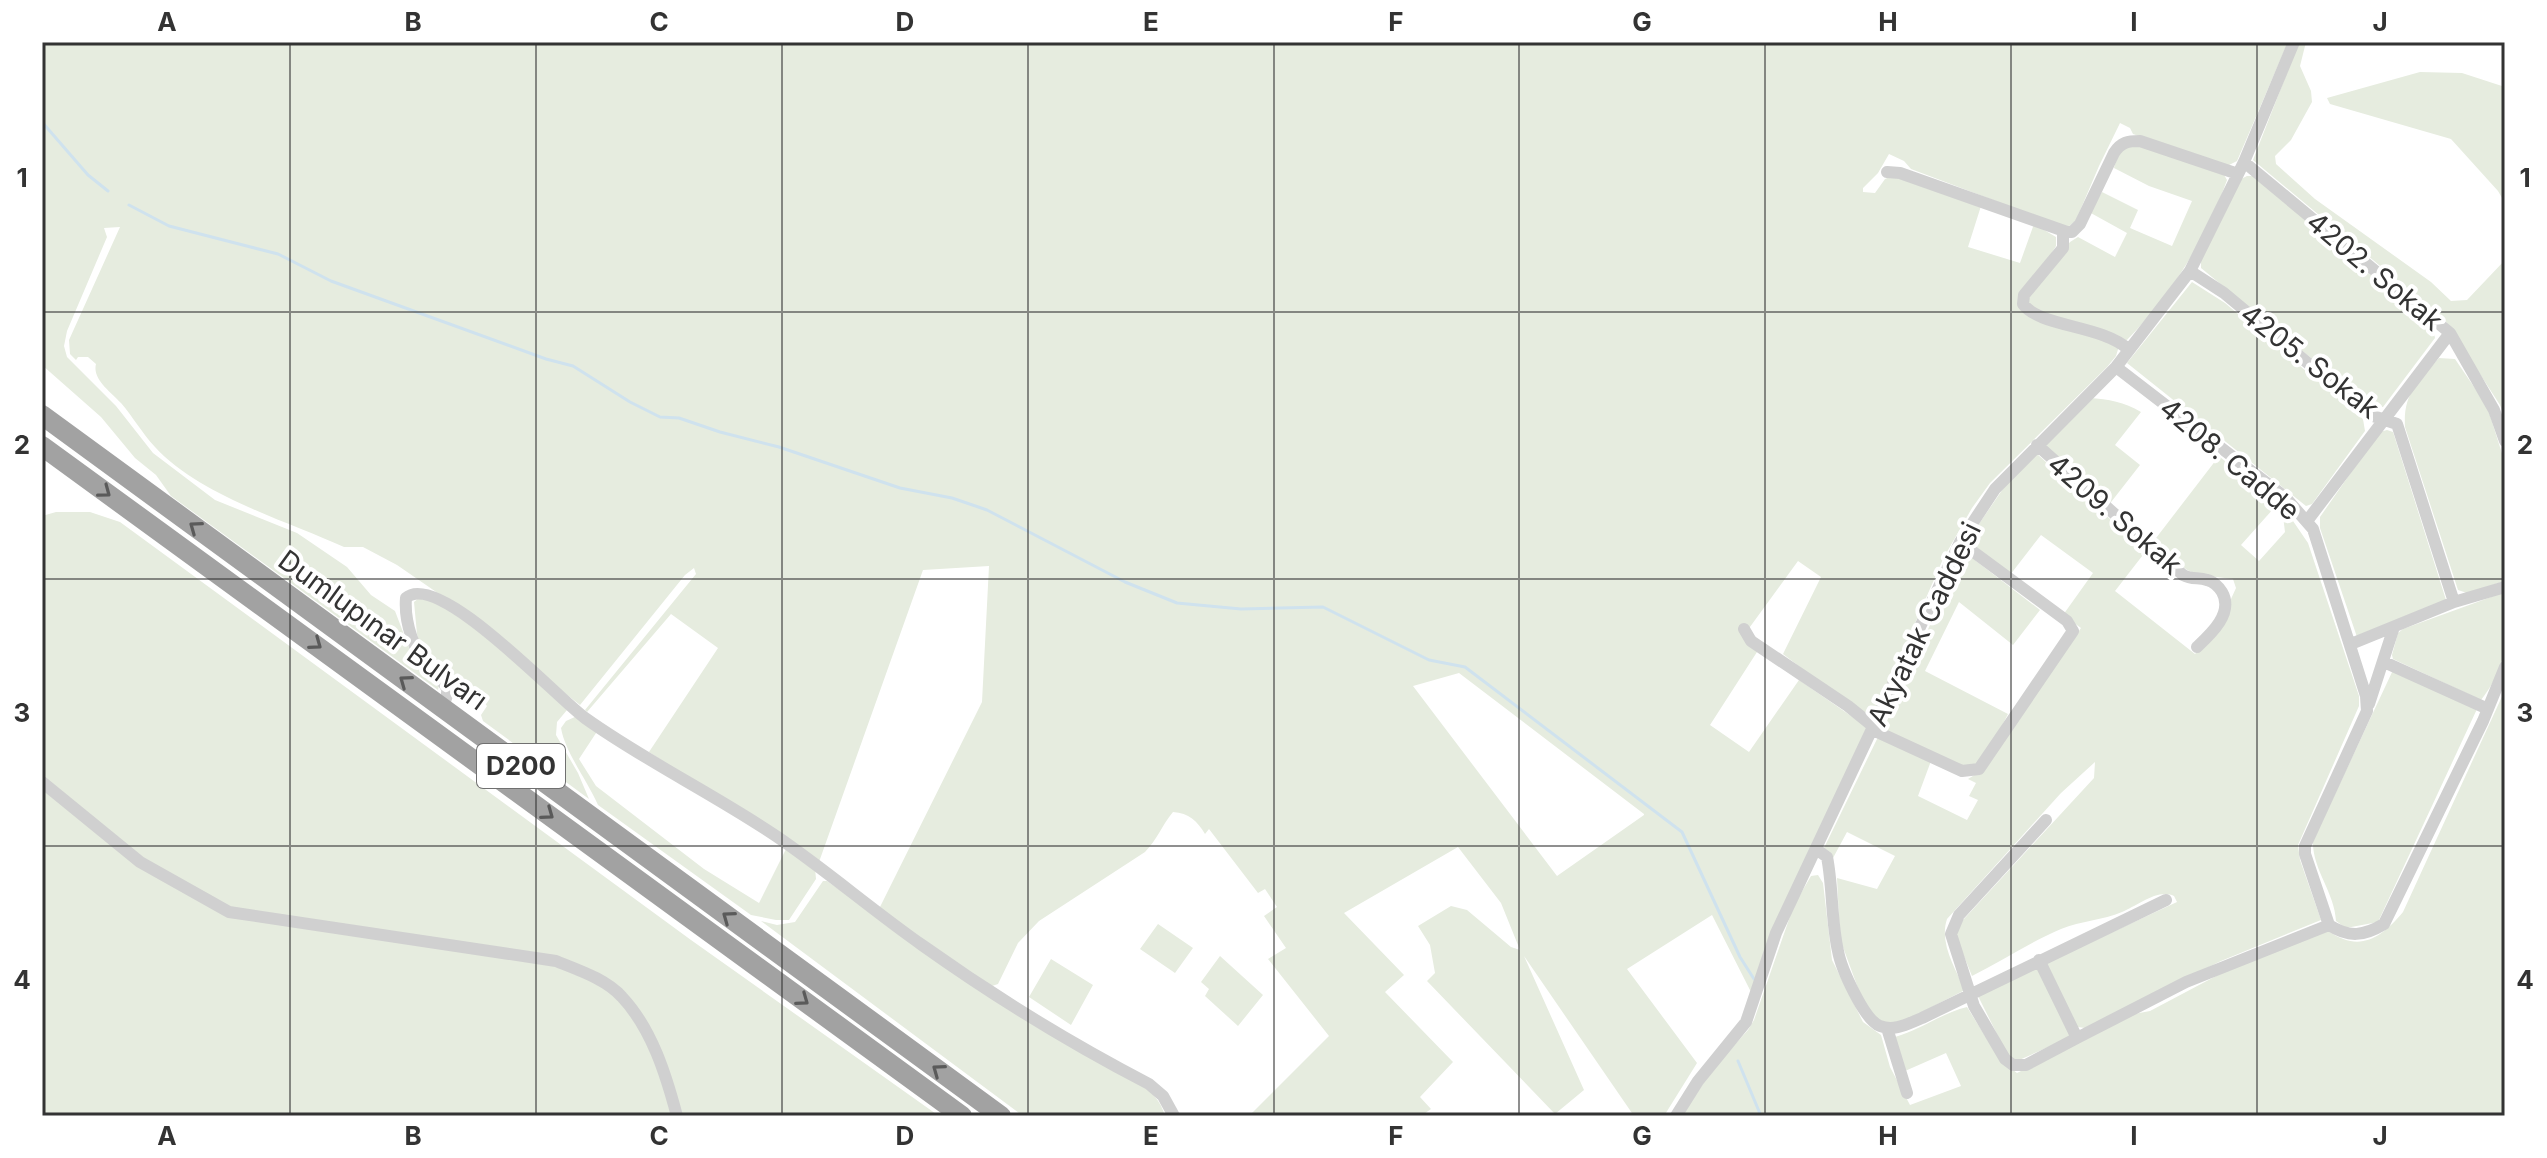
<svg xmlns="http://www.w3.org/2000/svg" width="2547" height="1158" viewBox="0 0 2547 1158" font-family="Inter,sans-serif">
<rect width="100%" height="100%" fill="#fff"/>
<!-- green -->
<path fill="#e6ecdf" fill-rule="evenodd" d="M42,42H2288L2237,161L2227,166L2133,134L2130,128L2120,123L2099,166L2076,220L2067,228L1911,169L1904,161L1889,154L1878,173L1863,188V192L1875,193L1885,179L1892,176L1981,206L1968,247L2020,263L2034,224L2056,237V246L2020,304L2119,346L2116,356L2107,367L1990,483L1972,508L1943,559L1872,722L1783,654L1821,577L1798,561L1747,631L1756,637L1757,652L1710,725L1749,752L1799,680L1867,727L1752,994L1712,915L1627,969L1697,1063L1664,1116H1634L1524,956L1584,1090L1555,1114L1427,981L1435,973L1430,945L1418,926L1451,906L1467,910L1511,947L1520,950L1501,903L1458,847L1344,913L1404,975L1385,992L1453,1062L1420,1097L1431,1109L1421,1116H1249L1329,1036L1268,959L1286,948L1264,916L1277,907L1265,889L1258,893L1209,829L1205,834C1197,821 1189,813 1173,812C1162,825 1157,840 1145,852L1039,921L1018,943L998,984L989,987L879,909L982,702L989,566L923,570L819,862L649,752L718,648L671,614L587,712L585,710L696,574L694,568L685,575L580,705L442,596L397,565L363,547H344C284,520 199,495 155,447C142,433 133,417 121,403C111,392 92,379 96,364L88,357H78L76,360L70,354L69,340L120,227L104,228L107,237L67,331L64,346L67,357L116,406L153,453L215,500L297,533L347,567L371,595L395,611L416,666L439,685L438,690L171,496L156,475L135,458L101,417L42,365ZM1459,673L1644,814V815L1557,876L1413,686Z
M2299,42H2306L2300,66L2311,91L2312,102L2291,140L2275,156L2276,164L2315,199L2431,282L2451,301L2467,300L2505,260V418L2500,405L2445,320L2253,160Z
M2420,72L2462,73L2505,87V203L2498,191L2451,139L2330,104L2327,98Z
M2136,144L2223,173L2227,180C2205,241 2171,295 2126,341L2043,312L2030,306L2027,299L2070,242L2078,237L2115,257L2127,233L2089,212L2102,192L2138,210L2130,228L2172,246L2192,201L2149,186L2114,168C2118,155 2121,147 2136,144Z
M2247,176H2254L2433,328L2435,338L2383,407L2372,408L2201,268V260L2241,179Z
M2192,282L2225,303L2363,419L2365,431L2312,504L2306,506L2127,363Z
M2439,358L2455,359L2487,406L2505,463V581L2467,593L2458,590L2405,427C2403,393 2418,382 2439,358Z
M2089,398C2109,399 2124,402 2141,412L2115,445L2140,465L2108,506L2041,446Z
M2387,430L2393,432L2446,600L2357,637L2320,528V517L2373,441L2380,432Z
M2037,454L2146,551L2115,591L2195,654L2221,626L2228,600L2231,599L2236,588L2233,579L2199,575L2187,570L2153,542L2216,460L2220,457L2276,502L2274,508L2241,545L2259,561L2285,532L2283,516L2293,521L2308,543L2359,696V706L2298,845L2300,860L2321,920L2221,961L2085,1028L2078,1027L2071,1018L2046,963L2177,902L2174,896C2158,888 2137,906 2122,912C2103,920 2081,921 2061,929C2030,942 2002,961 1972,976L1955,934L1963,920L2094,778L2095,762L2061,793L1947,919C1939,943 1955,968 1965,990L1898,1024L1885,1023L1875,1017L1862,999L1840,939L1837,878L1877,889L1895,856L1847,832L1833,858L1830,852L1824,848L1878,737L1931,761L1918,796L1967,820L1978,800L1969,796L1976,783L1968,779L1981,771L2081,628L2063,615L2093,573L2041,535L2010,575L1968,540L2005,486Z
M56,512H90L120,522L691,940L939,1116H42V516Z
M1963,551L2040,610L2013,645L1959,602L1925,671L2008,714L1989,751L1977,766L1963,768L1883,730Z
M2505,592C2505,638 2511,661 2481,700L2393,659L2392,655L2398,633L2403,629Z
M419,598C473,610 528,673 567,710L557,722L556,735L578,773L589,799L483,721L481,715L487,706L474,691L429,664L422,653L417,634L414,602Z
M2393,670L2477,709L2378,922L2346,928L2336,921C2335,893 2312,869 2313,841Z
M2505,690V1116H1682L1711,1071L1748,1030L1754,1020L1794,905L1811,876L1818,875L1823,883L1832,960L1863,1022L1881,1035L1890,1067L1910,1105L1961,1086L1946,1053L1905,1071L1895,1037C1920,1030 1942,1013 1967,1007L2000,1060L2017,1073L2134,1014L2150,1011L2235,966L2328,931C2360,953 2381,938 2403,912Z
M577,716L598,730L579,759L596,786L704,869L759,903L787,847L815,868L816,879L789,920H776L751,915L598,805C587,780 565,752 561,728L566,721Z
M823,881H827C915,943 1001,1010 1096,1060C1122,1074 1157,1085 1165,1116H1023L761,921L777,925L795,922Z
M1158,924L1193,948L1175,973L1140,949Z
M1220,956L1263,995L1238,1026L1205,996L1209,989L1201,982Z
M1051,959L1093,985L1071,1025L1029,997Z
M2037,968L2071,1037L2017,1061L2010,1060L1978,996Z"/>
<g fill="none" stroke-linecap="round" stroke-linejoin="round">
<!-- stream -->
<path stroke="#cfe2ee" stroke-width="3" d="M42,122L88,175L108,191
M129,205L169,226L278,254L331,281L546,359L573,366L630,402L660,417L679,418L720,432L779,447L900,488L952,498L987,510L1125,582L1177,603L1241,609L1323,607L1429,660L1465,667L1682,832L1740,957L1754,979
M1738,1061L1761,1116"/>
<!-- minor -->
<path stroke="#d0d0d0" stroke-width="12" d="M2244,162L2450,333L2494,410L2505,441
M1887,172L1900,173L2067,232H2072L2080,224L2114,153C2121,142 2128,141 2140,141L2238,174
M2063,231V248L2024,295L2023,304C2039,327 2102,325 2128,349
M2190,271L2224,293L2370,415L2397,424L2454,602
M2116,367L2285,497L2313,529L2366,696L2367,711L2305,846V854L2329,925
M2037,445L2183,575C2192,580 2198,577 2207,580C2213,581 2219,587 2222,592C2234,613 2211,634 2197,647
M2307,521L2450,333
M1744,629L1751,641L1848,706L1874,727
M2351,644L2454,602L2505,587
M2384,662L2488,709
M2369,704L2394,627
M442,708C445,701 448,696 447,689C444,681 436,676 430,670C414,652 404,622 406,598C438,569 557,698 585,718C645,761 714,794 776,836C826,870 872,910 922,945C995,997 1070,1043 1149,1084L1163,1096L1174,1116
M1873,730L1962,771L1979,769L2073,631L2067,621L1960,542
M42,782L140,862L229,912L556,961C578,970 606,979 622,997C652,1029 666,1075 677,1116
M1816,849L1827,857C1833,887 1831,920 1838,951C1841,968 1864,1020 1880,1026C1894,1032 1909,1023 1922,1018L2166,900
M2329,925C2349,938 2364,936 2384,924L2483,721L2505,667
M2039,960L2077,1038L2026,1065H2013L2005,1059L1974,1006L1951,934L1959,915L2046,820
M1887,1028L1907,1093
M2077,1038L2186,982L2329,925
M1676,1116L1698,1081L1746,1022L1776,933L1960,542L1995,489L2116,367L2190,271L2244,162L2294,42"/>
<!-- trunk -->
<path stroke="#a2a2a2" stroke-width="20" d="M42,415L1001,1116
M42,446L962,1116"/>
</g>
<!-- one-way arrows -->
<defs><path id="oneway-chevron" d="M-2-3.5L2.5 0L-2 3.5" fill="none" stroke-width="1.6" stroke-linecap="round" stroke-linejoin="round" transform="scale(2)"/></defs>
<g stroke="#5a5a5a">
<use href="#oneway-chevron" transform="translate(105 492) rotate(37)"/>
<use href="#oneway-chevron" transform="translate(195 527) rotate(-144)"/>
<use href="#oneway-chevron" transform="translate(316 644) rotate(36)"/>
<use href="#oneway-chevron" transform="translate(405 681) rotate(-144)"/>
<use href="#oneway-chevron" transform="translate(548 814) rotate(36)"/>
<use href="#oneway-chevron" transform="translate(728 917) rotate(-144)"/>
<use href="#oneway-chevron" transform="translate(803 1000) rotate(36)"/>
<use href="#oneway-chevron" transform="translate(938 1070) rotate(-144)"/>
</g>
<!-- grid -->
<path fill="none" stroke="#333" stroke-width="2" stroke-opacity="0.55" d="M290,42V1116M536,42V1116M782,42V1116M1028,42V1116M1274,42V1116M1519,42V1116M1765,42V1116M2011,42V1116M2257,42V1116M42,312H2505M42,579H2505M42,846H2505"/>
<g text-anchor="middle" stroke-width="8" stroke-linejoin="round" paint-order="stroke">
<!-- shield labels -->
<rect fill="#fff" stroke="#707070" stroke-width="2" x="477" y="744" width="88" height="44" rx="6"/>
<g font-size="26" font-weight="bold" fill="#333">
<text x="521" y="775">D200</text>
</g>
<!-- street labels -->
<g font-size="28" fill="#333" stroke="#fff">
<text transform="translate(2375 271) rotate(40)" y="10">4202. Sokak</text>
<text transform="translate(2310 361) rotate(38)" y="10">4205. Sokak</text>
<text transform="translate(2230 459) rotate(40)" y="10">4208. Cadde</text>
<text transform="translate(2115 514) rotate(41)" y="10">4209. Sokak</text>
<text transform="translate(1924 624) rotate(-64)" y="10">Akyatak Caddesi</text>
<text transform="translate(383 630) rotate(36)" y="10">Dumlupınar Bulvarı</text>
</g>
</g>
<!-- border -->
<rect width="2547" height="1158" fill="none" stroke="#ffffff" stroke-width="88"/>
<rect x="44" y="44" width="2459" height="1070" fill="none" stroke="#333" stroke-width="3"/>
<g font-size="26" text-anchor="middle" font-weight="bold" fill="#333">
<text x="167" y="31">A</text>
<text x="413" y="31">B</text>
<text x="659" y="31">C</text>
<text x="905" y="31">D</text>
<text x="1151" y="31">E</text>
<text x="1396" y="31">F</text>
<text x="1642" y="31">G</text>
<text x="1888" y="31">H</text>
<text x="2134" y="31">I</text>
<text x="2380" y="31">J</text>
<text x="22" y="187">1</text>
<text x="2525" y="187">1</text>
<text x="22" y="454">2</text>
<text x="2525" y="454">2</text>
<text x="22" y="722">3</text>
<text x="2525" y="722">3</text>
<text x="22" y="989">4</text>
<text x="2525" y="989">4</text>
<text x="167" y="1145">A</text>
<text x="413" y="1145">B</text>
<text x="659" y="1145">C</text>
<text x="905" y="1145">D</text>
<text x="1151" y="1145">E</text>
<text x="1396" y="1145">F</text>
<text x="1642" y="1145">G</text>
<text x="1888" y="1145">H</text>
<text x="2134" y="1145">I</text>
<text x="2380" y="1145">J</text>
</g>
</svg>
